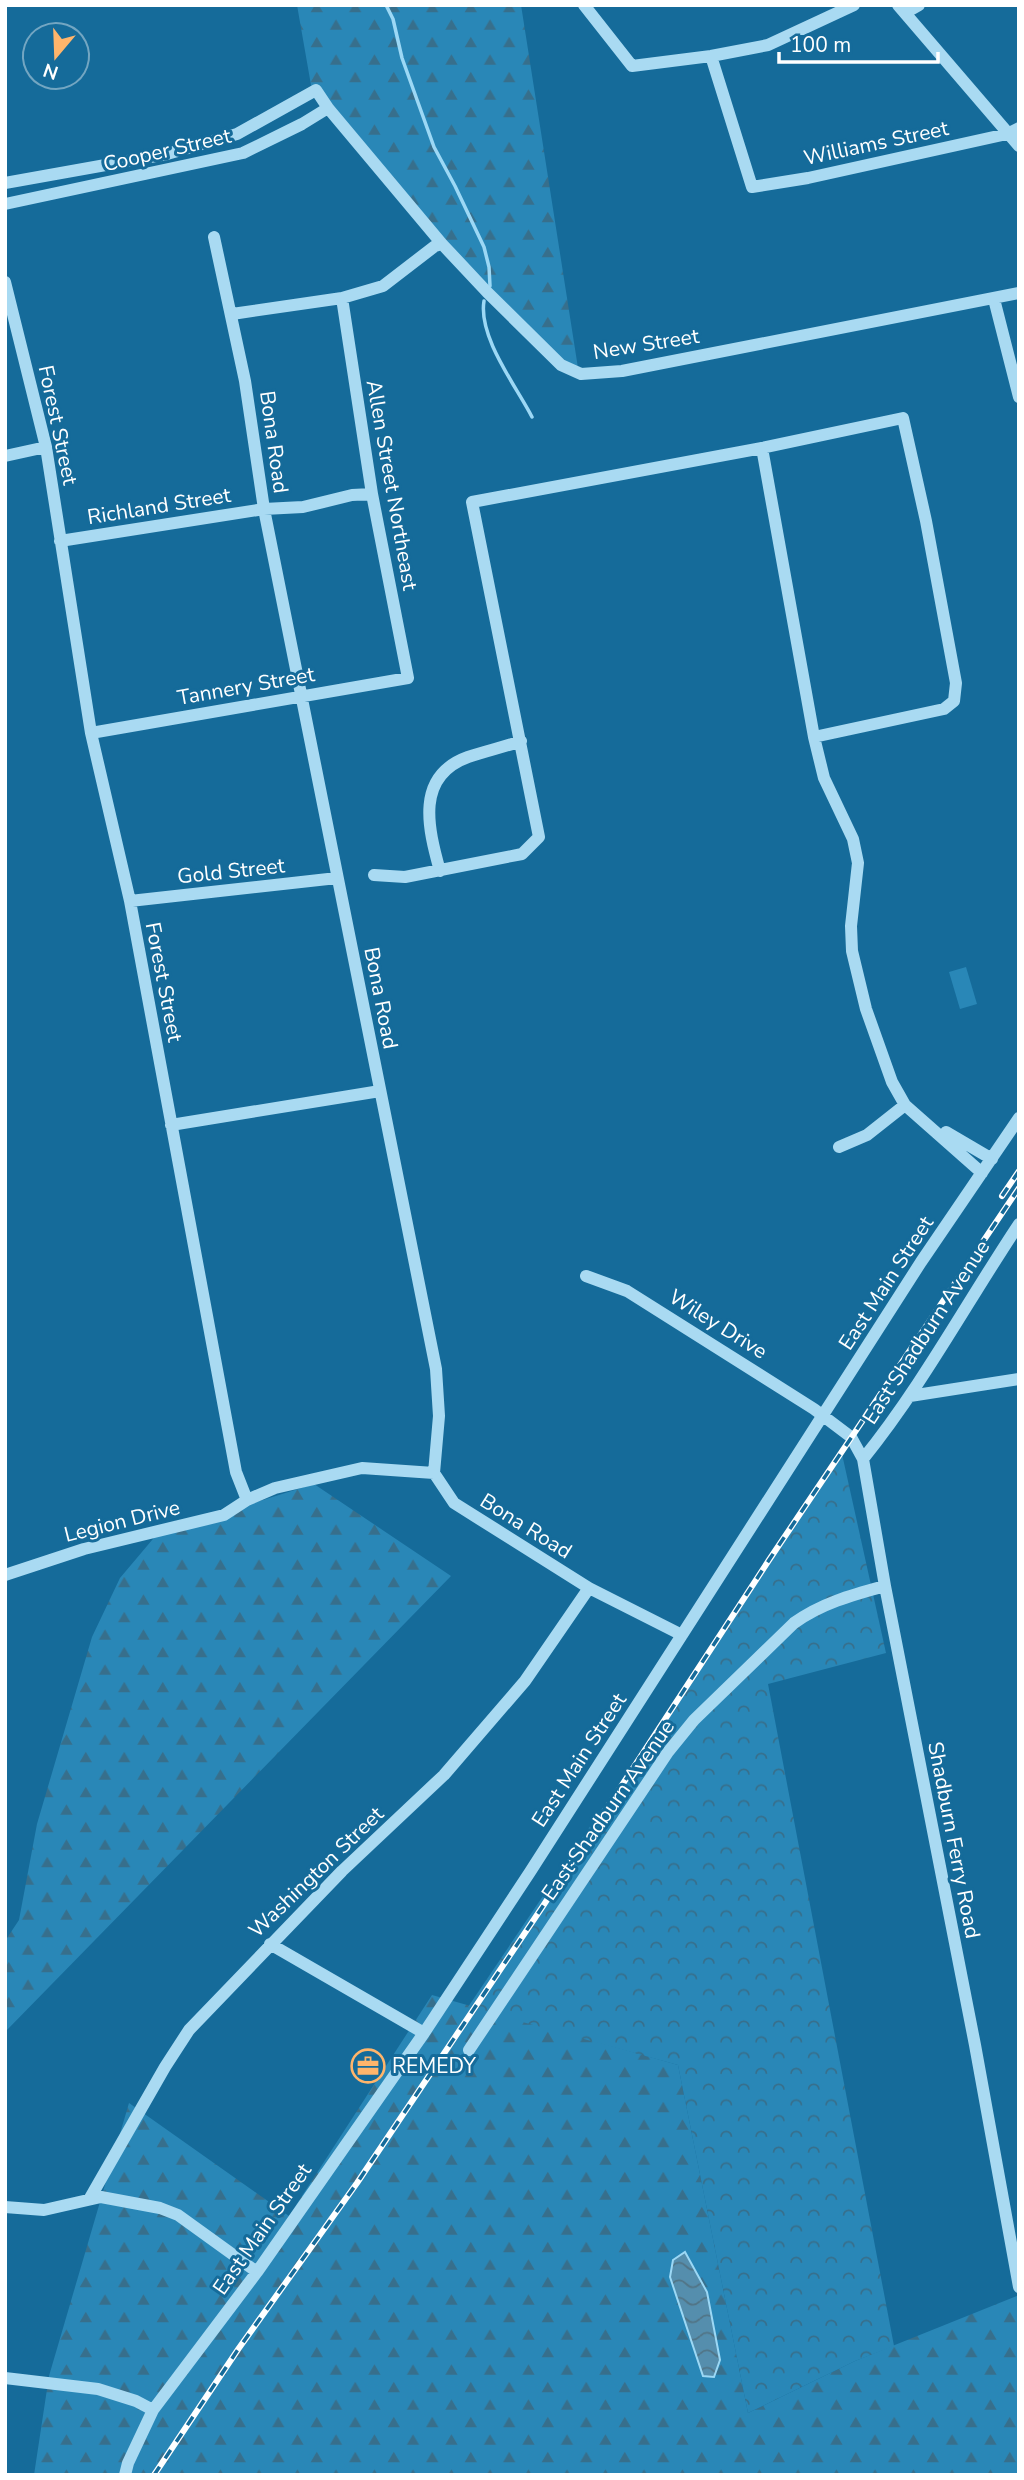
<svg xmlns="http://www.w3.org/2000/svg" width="1024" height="2480" viewBox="0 0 1024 2480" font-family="'Nunito Sans',sans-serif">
<defs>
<pattern id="forest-firs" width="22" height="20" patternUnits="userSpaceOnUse" patternTransform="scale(1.75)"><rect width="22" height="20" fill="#2987b7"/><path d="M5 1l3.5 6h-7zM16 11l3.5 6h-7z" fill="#376f8c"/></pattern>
<pattern id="park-crowns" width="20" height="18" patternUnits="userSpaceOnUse" patternTransform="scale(1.75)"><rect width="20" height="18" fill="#2987b7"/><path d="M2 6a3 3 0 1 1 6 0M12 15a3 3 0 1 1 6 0" fill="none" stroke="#376f8c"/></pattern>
<pattern id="water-waves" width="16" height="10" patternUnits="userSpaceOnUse" patternTransform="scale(1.75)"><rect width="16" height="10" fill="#558ead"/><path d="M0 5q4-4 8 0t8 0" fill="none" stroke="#517486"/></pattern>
</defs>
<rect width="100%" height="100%" fill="#156b9a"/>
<!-- green -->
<path fill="#2987b7" d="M966,967L977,1004L960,1009L949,972Z"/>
<!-- forest -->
<path fill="url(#forest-firs)" d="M297,5H521L578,368L550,358L436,241L311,85Z
M314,1484L451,1576L5,2032V1941L19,1920L37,1824L92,1637L120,1578L158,1533Z
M432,1995L678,2065L748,2413L855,2361L1019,2295V2475H34L49,2376L129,2103L289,2216Z"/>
<!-- park -->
<path fill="url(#park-crowns)" d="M842,1454L886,1653L768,1684L894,2346L855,2361L748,2413L678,2065L468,2007Z"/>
<!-- water -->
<path fill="url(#water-waves)" stroke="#9cd8f5" stroke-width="2" d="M685,2252L707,2292L720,2360L714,2377L703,2376L670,2277L673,2260Z"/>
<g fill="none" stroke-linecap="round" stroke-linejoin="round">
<!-- stream -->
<path stroke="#9cd8f5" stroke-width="3.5" d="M386,5L393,19L402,58L434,147L455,186L484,247L489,267L490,286
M484,301C478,337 516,386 532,417"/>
<!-- minor -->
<path stroke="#a9daf2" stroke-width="12" d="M584,5L632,66L711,56L768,45L854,5
M898,5L1019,146
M905,13L919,5
M711,56L752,187L808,178L1007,134L1019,128
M5,183L167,154L237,134L316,90L328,108L442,244L487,292L561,365L581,374L622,371L1019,293
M5,204L243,153L302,124L328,108
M214,237L245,381L264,509L436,1369L439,1416L434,1473L454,1503L589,1588L682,1635
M5,282L46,447L91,733L130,901L236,1472L247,1500L275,1488L362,1468L434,1473
M994,299L1019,397
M232,314L342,298L383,286L435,246L442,244
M762,448L903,418L926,521L956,683L954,701L944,709L814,737
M5,456L46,447
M60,541L264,509L303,507L352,495L372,494
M91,733L408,678L372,494L342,298
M440,871C428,828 415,776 468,757C486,751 504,747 521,741
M374,875L405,877L522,854L539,837L472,502L762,448L814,737L824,778L853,839L858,863L851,926L852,951L866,1009L892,1082L905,1105L982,1173
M130,901L337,878
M171,1125L380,1091
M946,1132L992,1159
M839,1147L867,1135L905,1105
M586,1276L627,1291L814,1409L851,1437L863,1459L885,1586L975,2045L1019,2287
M910,1396L1019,1379
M863,1459C922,1386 967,1302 1019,1224
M5,1575L84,1549L224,1515L247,1500
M270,1944L424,2033
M469,2050L668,1752L694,1720L794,1623C822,1603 852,1595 885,1586
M90,2198L165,2067L189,2030L342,1871L444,1775L525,1681L589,1588
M5,2207L44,2210L101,2197L160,2208L178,2215L257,2272
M5,2378L98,2389L136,2401L153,2410
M125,2475L128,2463L153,2410L257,2272L424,2033L530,1872L921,1262L1019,1118"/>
<defs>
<path id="rail" d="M1002,1196L1019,1171
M154,2475L239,2348L357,2183L543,1906L769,1560L1019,1188"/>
</defs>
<!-- rail casing -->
<use href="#rail" stroke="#fff" stroke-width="6"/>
<!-- rail -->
<use href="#rail" stroke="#156b9a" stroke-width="3.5" stroke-dasharray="10" stroke-linecap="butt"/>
</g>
<!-- icons -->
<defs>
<symbol id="office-ring" viewBox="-11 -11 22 22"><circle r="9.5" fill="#156b9a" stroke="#ffb56b" stroke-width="1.5"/><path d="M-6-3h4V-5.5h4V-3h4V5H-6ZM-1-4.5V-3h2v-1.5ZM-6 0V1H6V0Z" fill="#ffb56b"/></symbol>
</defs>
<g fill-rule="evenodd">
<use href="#office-ring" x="349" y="2047" width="38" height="38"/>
</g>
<g text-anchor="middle" stroke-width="6" stroke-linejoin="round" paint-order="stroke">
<!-- street labels -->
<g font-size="21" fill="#fff" stroke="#156b9a">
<text transform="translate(876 143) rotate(-12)" y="7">Williams Street</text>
<text transform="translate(167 150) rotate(-13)" y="7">Cooper Street</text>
<text transform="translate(646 344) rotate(-9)" y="7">New Street</text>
<text transform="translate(58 425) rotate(78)" y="7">Forest Street</text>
<text transform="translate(274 442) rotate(82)" y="7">Bona Road</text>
<text transform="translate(392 485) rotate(80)" y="7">Allen Street Northeast</text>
<text transform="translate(159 506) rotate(-9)" y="7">Richland Street</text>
<text transform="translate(246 686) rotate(-10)" y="7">Tannery Street</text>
<text transform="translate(231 871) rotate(-6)" y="7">Gold Street</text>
<text transform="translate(164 982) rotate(79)" y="7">Forest Street</text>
<text transform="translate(381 998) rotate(79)" y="7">Bona Road</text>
<text transform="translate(886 1283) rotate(-57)" y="7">East Main Street</text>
<text transform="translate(718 1324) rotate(32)" y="7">Wiley Drive</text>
<text transform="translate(926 1332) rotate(-57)" y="7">East Shadburn Avenue</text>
<text transform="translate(122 1521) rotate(-14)" y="7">Legion Drive</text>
<text transform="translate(526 1526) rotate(32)" y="7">Bona Road</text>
<text transform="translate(579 1760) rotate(-57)" y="7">East Main Street</text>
<text transform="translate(608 1810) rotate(-55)" y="7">East Shadburn Avenue</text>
<text transform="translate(954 1840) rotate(79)" y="7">Shadburn Ferry Road</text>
<text transform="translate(316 1872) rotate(-44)" y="7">Washington Street</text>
<text transform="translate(262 2229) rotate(-55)" y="7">East Main Street</text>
</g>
<!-- poi labels -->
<g font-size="21" fill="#fff" stroke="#156b9a" text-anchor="start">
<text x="392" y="2073">REMEDY</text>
</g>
</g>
<!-- border -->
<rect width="1024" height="2480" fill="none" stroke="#ffffff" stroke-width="14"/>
<!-- north arrow -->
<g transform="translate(56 56) rotate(199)"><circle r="33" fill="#156b9a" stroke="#73a6c2" stroke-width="2"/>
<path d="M0-5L12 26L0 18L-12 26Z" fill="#ffb56b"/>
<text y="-10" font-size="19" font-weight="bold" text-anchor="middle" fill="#ffffff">N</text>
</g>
<!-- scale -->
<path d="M779 52v10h159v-10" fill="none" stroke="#ffffff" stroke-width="3.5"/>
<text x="790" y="52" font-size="21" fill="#ffffff" stroke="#156b9a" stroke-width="5" paint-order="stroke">100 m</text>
</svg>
